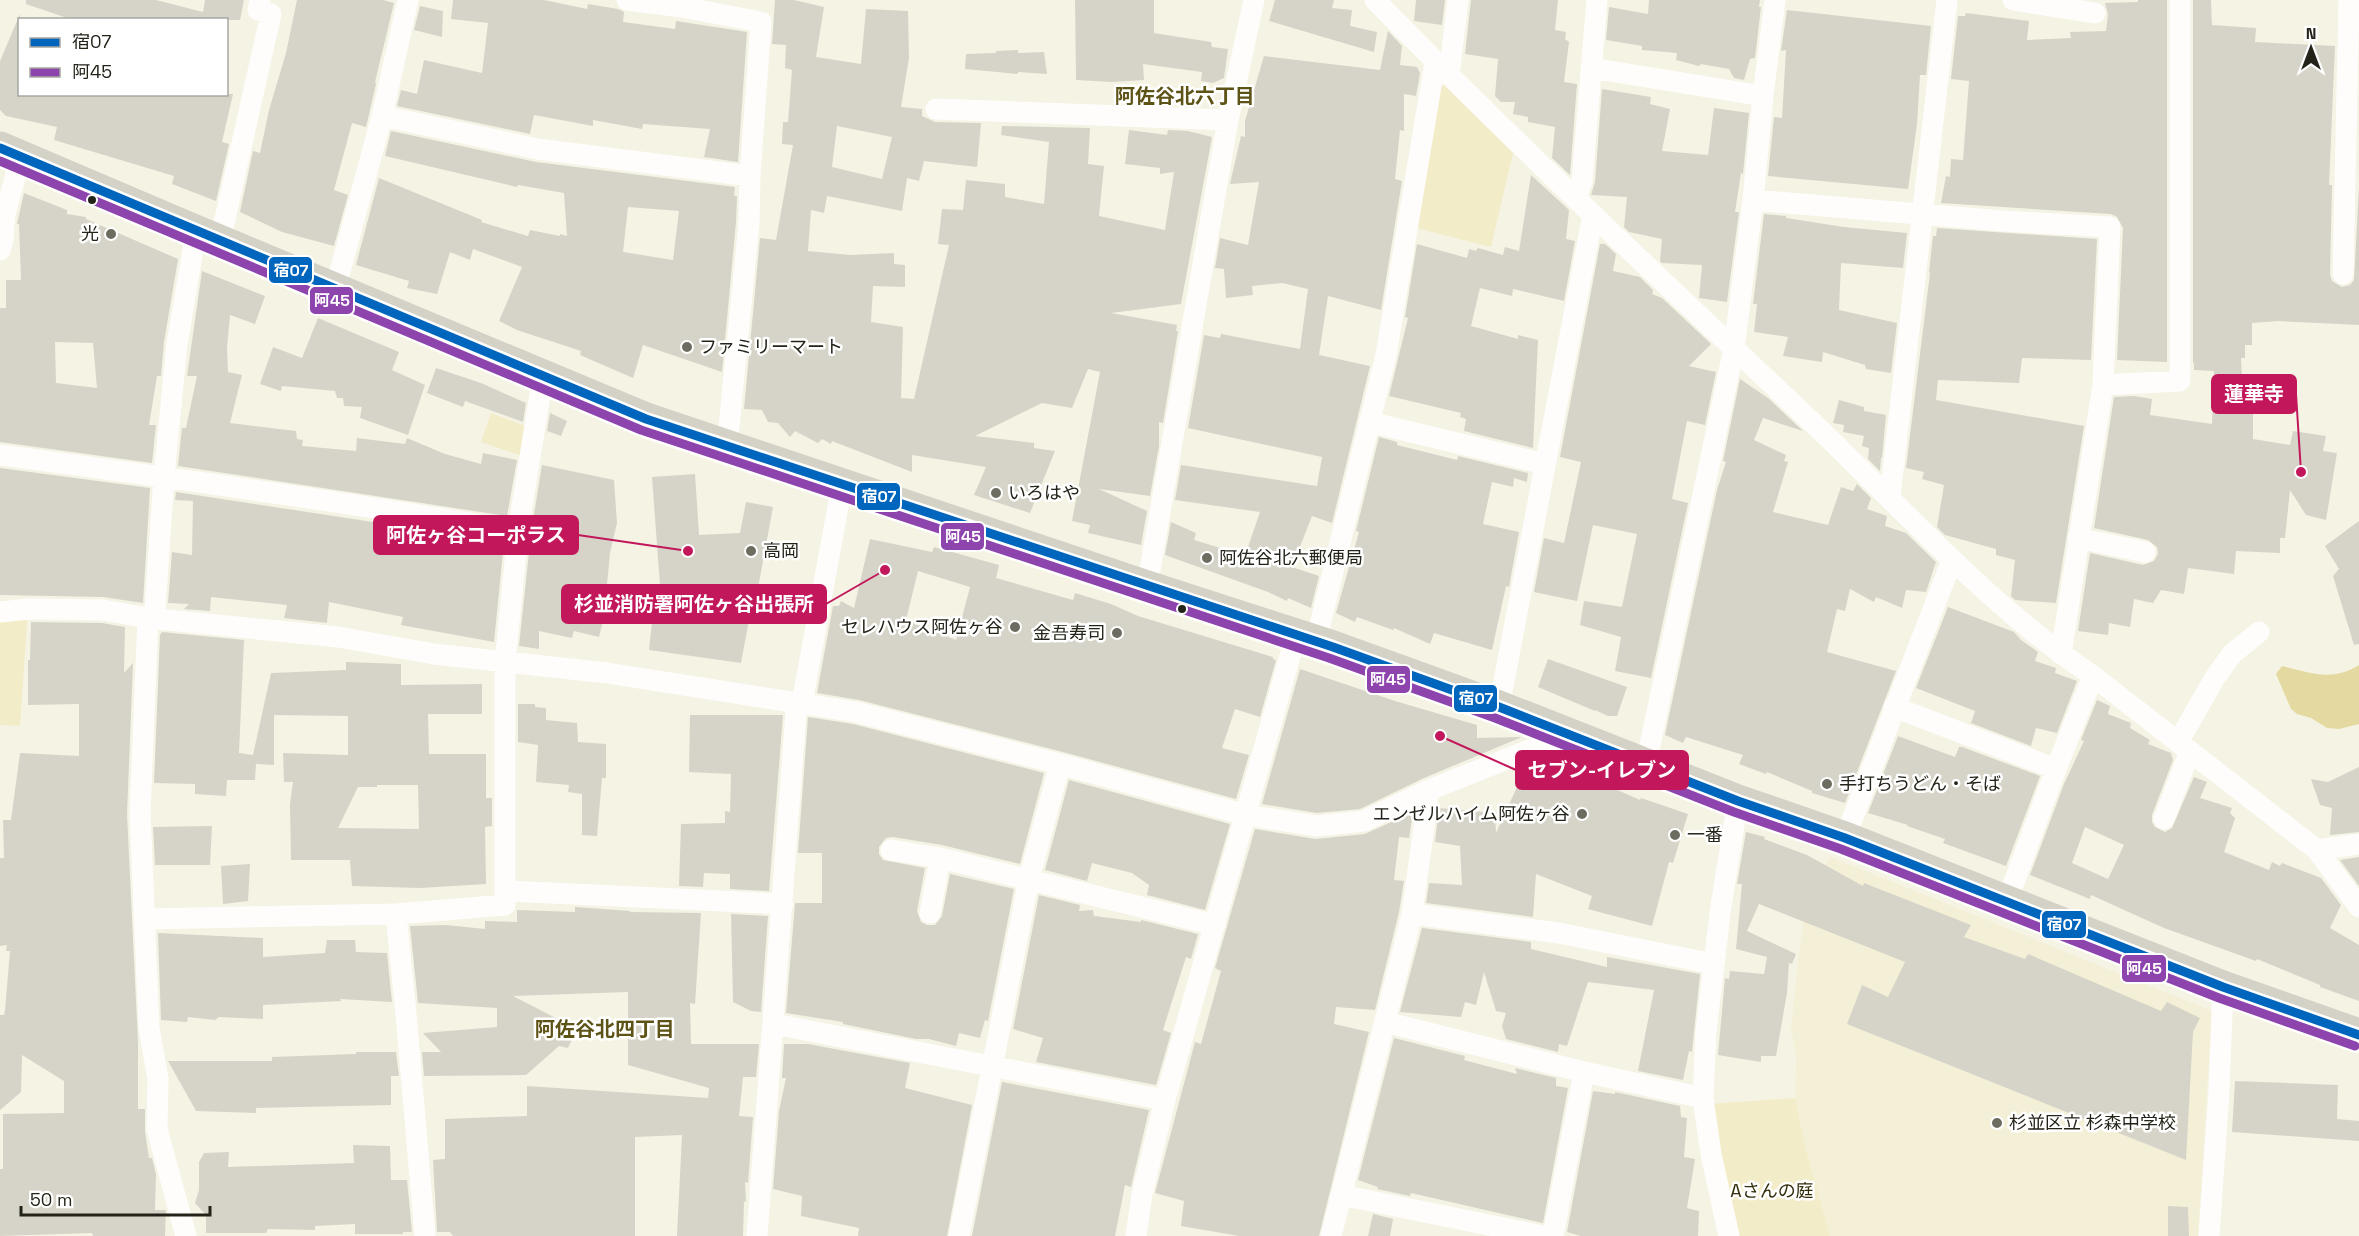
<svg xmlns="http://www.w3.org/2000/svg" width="2359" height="1236" viewBox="0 0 2359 1236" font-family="'Space Grotesk','Noto Sans JP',sans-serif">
<rect width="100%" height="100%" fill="#f5f3e4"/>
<!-- built -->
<path fill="#f4f0d7" d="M1831,857L2212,1011L2198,1236H1830L1806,1150L1795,1098L1796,1056L1791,1028L1799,952L1810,883Z"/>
<!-- green -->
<path fill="#f2ecc8" d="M1444,85L1513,153L1491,247L1416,228L1437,90Z
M491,413L528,427L522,456L481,442Z
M28,609L20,726L0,725V612Z
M1795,1098L1806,1150L1830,1236H1737L1710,1104Z"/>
<!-- water -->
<path fill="#e4daa1" d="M2359,665V724L2339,729L2327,728L2311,718L2297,714L2291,709L2276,674L2282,666C2311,673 2332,682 2359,665Z"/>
<!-- building -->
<path fill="#d6d4c8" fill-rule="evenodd" d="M26,0H156L203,12L205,0H244L240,20H73L26,4Z
M297,0H383L394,3L375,82L376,84L366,127L352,123L334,190L348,195L334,246L282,232L240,212L253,151L260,153L269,110L286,53Z
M453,0H544L587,9L588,4L618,9L624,12L623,22L675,29L676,21L747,32L738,162L704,157L710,129L643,124L642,129L593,120V126L534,115L530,134L397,106L401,90L417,94L424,60L482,73L488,23L451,19Z
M775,0H794L824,7L816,57L861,64L866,9L908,11L909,58L901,107L922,109V116L935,122L981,123L977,167L924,161L919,181L907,178L902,211L827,196L824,213L811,210L808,251L850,255L894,253V264L905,265V287L873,286L871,322L903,327L901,398L914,399L949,245L938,244L942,209L963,210L966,180L1005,184V197L1044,204L1049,142L1001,135L1002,126L1090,128L1088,164L1104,166L1099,216L1165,230L1174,172L1160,174V168L1125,164L1129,130L1167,135L1168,130L1188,131L1212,137L1181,304L1111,313L1177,325L1176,331H1178L1163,423L1159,422V446L1150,496L1099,489L1147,511L1141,545L1088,533L1090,525L1072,521L1100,372L1088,369L1072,408L1042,403L975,436L1034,443V448L1055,451L1030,513L974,495L986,467L912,455V472L832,441L831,444L822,439L818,443L795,431L790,437L778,423L768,422L762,410L744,409L760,238L776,240L793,145L782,144L783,122H788L792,70L785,68L786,45L772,44ZM837,126L892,137L882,179L832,167Z
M1075,0H1154V33L1211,42L1212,47L1228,49L1224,78L1213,83L1201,81L1202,72L1143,64L1144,80L1113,82L1076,80Z
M1275,0H1334L1332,8L1352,10L1350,26L1377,32L1374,52L1269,21Z
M1416,0H1445L1442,25L1414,21Z
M1471,0H1558L1555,30L1566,32L1565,39L1569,42L1564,82L1577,84L1570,175L1552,158L1555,127L1528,122V117L1513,114L1515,102H1501L1495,96L1498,59L1465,54Z
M1649,0H1760L1759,7H1761L1755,58L1750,59L1744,80L1734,78L1729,69L1701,64L1699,66L1676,60L1677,53L1642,50V46L1606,40L1609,7L1648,14Z
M2138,0H2167V362L2117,360L2123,228L2117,217L2111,214L1941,203L1946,176L1950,177L1951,159L1963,160L1969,81L1951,79L1958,16H1965L1966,13L2029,21L2027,40L2071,38L2070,32L2106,31L2108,14L2105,3L2138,2Z
M2193,0H2211L2212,25L2256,28L2255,42L2335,46L2329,185H2332L2330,274L2332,281L2342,287L2350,285L2354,280L2359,187V325L2278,321L2252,323V345H2245V358H2241L2243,396L2253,397V439L2290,445L2293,431L2326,436L2323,451L2337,453L2326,520L2306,515L2290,490L2285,538H2280V553L2236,551L2234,574L2188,568L2184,594L2161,590L2153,603L2134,599L2130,627L2109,623L2108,635L2078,631L2090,553L2143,565L2154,561L2158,554L2157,547L2148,540L2094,528L2114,397L2134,396L2152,399L2150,415L2212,424L2214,371L2194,370V363L2193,362Z
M420,6L443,11L442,37L414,30Z
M1787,10L1931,26L1926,75H1920L1917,124L1908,189L1768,176L1774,117L1782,118L1786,50L1781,51Z
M20,14V94H233L222,142L229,144L216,201L172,184L174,176L54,140L57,127L6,116L0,110V61Z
M1388,31L1402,46L1400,65L1417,67L1420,73L1416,96L1404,94V131L1400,130L1395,179L1402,181L1381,310L1328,296L1319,355L1370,366L1332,523L1312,516L1292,567L1319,576L1311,608L1288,598L1287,601L1268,592L1165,555L1171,522L1196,533L1194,540L1230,551L1231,549L1245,556L1260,512L1175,500L1181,465L1317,486L1322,457L1188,428L1204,335L1220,338L1221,334L1300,349L1308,289L1282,283L1252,286L1253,295L1226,298L1224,269L1215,268L1220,238L1248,245L1259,182L1230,184L1241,136L1245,137V121L1264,56L1380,70Z
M1018,50V53L1044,52L1047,74L1018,72V74L965,69L966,54L996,53V51Z
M1602,89L1651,97L1650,104L1670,109L1662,151L1708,155L1714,108L1749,113L1743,174L1741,173L1735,212H1739L1727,302L1699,298L1702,265L1662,263L1660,261L1662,239L1629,232L1624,227L1627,197L1591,195L1595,182Z
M391,131L536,162L735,187L734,196H737L736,222L722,372L643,345L633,378L580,355L581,351L517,330L499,321L522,267L473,249L470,260L450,252L437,294L407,288L409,281L356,265L379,178L482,220L481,222L528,236L530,230L560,236V234L567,236L564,193L518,185L517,187L385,156ZM628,207L679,211L673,260L623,252Z
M1531,175L1569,210L1566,239L1575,241L1564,301L1513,289L1512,296L1480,288L1471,326L1518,339V335L1538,340L1533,448L1464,431L1466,419L1460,417L1461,413L1389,396L1408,318L1405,317L1417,244L1467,258L1469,249L1476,251L1478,248L1503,255L1505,247L1519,251Z
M24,193L67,210V214L86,217V219L178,259L164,342L161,376H157L149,425H156L152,463L0,442V308H6V280H21L19,224H17ZM55,342L93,343L97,388L56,383Z
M1764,214L1786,216V218L1844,227L1907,233L1903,268L1841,263L1839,310L1897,323L1891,373L1866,369L1865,365L1823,352L1822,362L1783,356L1788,337L1754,332L1757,304H1753Z
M1937,228L2097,239L2091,360L2022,358L2019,383L1938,380L1936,400L2084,426L2056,603L2015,600L2011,596L2015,560L1996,555V549L1945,535L1937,527L1944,485L1922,479L1924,472L1906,468L1930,273L1929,272L1933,236H1936Z
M1600,244H1605L1616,254L1613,271L1640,277L1653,290L1652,294L1662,298L1711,344L1689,366L1716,372L1705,425L1687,421L1672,499L1688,503L1651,678L1615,671L1621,637L1580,625L1584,601L1622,607L1637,534L1593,525L1577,601L1534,592L1544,538L1564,543L1581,462L1560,457Z
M202,271L265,296L255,324L230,315L227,348L228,372L242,375L230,423L296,431L297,439L303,440L302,446L356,451L357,438L405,444L407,438L445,454L481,464L483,453L517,460L507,516L178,466L182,428H186L197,376H187Z
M318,318L399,352L392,370L425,385L408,435L360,418L362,407L344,406L343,398H337L335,391L282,386L281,391L260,384L273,347L302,358Z
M436,368L481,383L526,403L523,422L465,401L463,407L427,393Z
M1740,379L1768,398L1803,431L1763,418L1754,440L1786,455L1784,461L1788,462L1773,512L1828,525L1841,487L1853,491L1857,484L1871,498L1867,509L1887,516L1885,526L1906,533L1936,562L1926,592L1906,590L1902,608L1876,597L1874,602L1850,589L1845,611L1837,609L1827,652L1896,671L1845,803L1812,793V791L1767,772L1766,774L1739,764L1743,755L1686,737L1683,743L1665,735L1717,490L1726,462L1723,461Z
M1839,400L1864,407V411L1886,415L1882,458L1874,455L1881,458L1880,471L1868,459L1869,448L1862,446L1864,436L1843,432L1844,425L1833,423Z
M550,413L567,421L561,436L547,431Z
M1379,437L1397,442V445L1457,460L1458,456L1528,473L1527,482L1514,478L1513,487L1492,482L1483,524L1519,532L1509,587L1506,586L1492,650L1434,633L1430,644L1394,628L1393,630L1357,617L1355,622L1336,613L1359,532L1356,531Z
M542,465L614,480L617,523L610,553L606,595L609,596L599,637L574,631L572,638L539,631V649L519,646L531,533Z
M0,468L150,488L143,603L103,597L0,595Z
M695,474L699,535L740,533L746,502L773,507L756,599H753L741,663L649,650L653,613H662L652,477Z
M176,492L504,542L494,642L401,625L403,617L329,602L327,623L284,618L287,605L211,597L210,611L184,609L189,604L168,603L172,552L192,555L193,501L175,500Z
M2359,521V644L2354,645L2333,576L2339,569L2325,546Z
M870,539L932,552L934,547L999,565L996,578L1073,600L1075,593L1111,604L1138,616L1273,657V659L1276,660L1260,717L1235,709L1222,748L1249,755L1236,799L1063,752L859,700L817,693L833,606H839L841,601L854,608ZM918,571L970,587L956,640L906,620Z
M1948,607L2014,632L2021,640L2038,652L2035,661L2056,668L2055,673L2077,681L2057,733L2036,728L2031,746L1971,723L1975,711L1916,688Z
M31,622L102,623L125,627L124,673L133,663L127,814L138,1042V1109H145V1132L149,1158H152L156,1174L155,1210H166L165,1236H93L92,1233L0,1236V1169H3V1114L64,1113V1081L22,1055L21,1092L0,1110V1015H4L5,1010L10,951H6L7,945L0,946V858H4L3,820H11L20,753L79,756V704L28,705V660H30Z
M162,632L244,640L239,753L253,755L271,673L346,670V662L401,664V685L482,684V714H428L429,754H486V798H492V826L485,827L486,884L420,888L352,886L350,860H291L290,804L293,782H284L283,753L348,755V716L274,715V765L256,764L255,780H227L226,796L195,794V784L154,783L160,635ZM377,785H418L419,829L338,828L358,787H377Z
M1548,659L1627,687L1617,716H1608L1595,710V711L1538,687Z
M1300,669L1395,701L1477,725V738L1522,737L1424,778L1360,809L1317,813L1262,804Z
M2097,700L2110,706L2108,714L2131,723L2130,728L2150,740L2148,744L2171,753L2173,760L2152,815V822L2155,827L2165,832L2172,828L2194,777L2207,782L2200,798L2232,808L2230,813L2235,818L2224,852L2269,870L2272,862L2280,866L2282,863L2321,878L2341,905L2330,928L2359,945V1001L2320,987V985L2257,959L2256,961L2164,928L2091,895L2090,899L2030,875L2064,784L2084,741L2081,740ZM2085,827L2124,845L2108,879L2072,863Z
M518,704H535V707L546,708V720L577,723L578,742L606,744V778H602L597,836L582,835V794L568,792L569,785L536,782L538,745L518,742Z
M690,715H783L769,891L730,889V874L704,873L703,887L679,886L681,824L725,823V811L730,812L731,774L689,772Z
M808,717L853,724L1044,773L1020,864L942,845L893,837L886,838L879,847V854L883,860L925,868L917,911L921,922L927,925H935L942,916L950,874L1014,889L988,1021L985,1020L980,1038L959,1033L956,1046L929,1039H916L843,1024V1022L786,1013L795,903H822V853H798Z
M1898,736L1955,757L1959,747H1962L2040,776L2006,866L1943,843L1945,839L1907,826L1908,825L1868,813Z
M1545,758L1640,800L1641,798L1688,814L1673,863L1669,862L1652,926L1588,909L1592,896L1536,874L1533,917L1426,903L1429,883L1462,885L1460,846L1435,842L1439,808L1495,813L1496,833L1527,765Z
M2359,767V832L2330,835L2332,808L2320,805L2311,779L2328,782Z
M1069,780L1230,824L1205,910L1147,895L1149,885L1132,873L1092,863L1087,881L1045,870Z
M1413,812L1409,838L1399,837L1394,880L1404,881L1399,912L1375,1010L1336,1007L1334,1024L1369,1032L1319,1236H1239L1181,1226L1184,1201L1155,1193L1195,1042L1201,1044L1221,971L1215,968L1255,829L1315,839L1365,834Z
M212,826L210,865H155L153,827Z
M1746,832L1765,837L1764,839L1807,855L1863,886L1864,883L1971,925L1964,937L2025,959L2028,954L2161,1011L2167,1002L2200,1018L2193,1032L2186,1160L1847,1024L1862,985L1888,997L1905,962L1759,904L1747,931L1796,954L1792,964L1789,963L1787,993L1776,1056H1761V1062L1718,1055L1725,978L1729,979L1730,971L1764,974L1767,957L1736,949L1742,884H1737Z
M2359,857V886L2340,860Z
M250,864L248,901L223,904L221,866Z
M1039,895L1080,905L1079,911L1093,910L1094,916L1141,922V920L1198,934L1191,959L1186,957L1163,1030L1171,1033L1156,1085L1036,1062L1043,1038L1013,1029Z
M575,907L630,911V912L701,913L695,1004L690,1003L691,1044H759L756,1077H743L739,1116L753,1117L748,1183L745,1182L746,1202L744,1201L743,1236H677L682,1135L635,1137V1236H453L450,1232H437L433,1160L445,1159V1119L527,1116V1086L708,1098L709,1088L628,1065V992L513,996L577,1029L568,1048L559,1046L526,1075L424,1076L422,1052H441L423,1033L497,1027V1008L418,1003L410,926L446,925L485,929V921L517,922V910L575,912Z
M731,914L768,916L761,1012L751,1011L733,1002Z
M1422,928L1531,942V949L1607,967V957L1700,974L1692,1052L1689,1051L1683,1080L1638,1071L1654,990L1588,982L1567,1046L1559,1044L1558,1052L1506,1039L1502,1026L1506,1013L1496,1011L1484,972L1476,1005L1465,1002L1461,1017L1400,1012Z
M158,933L263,938V957L325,953L327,940H355L356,952L387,953L392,1002L340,999L341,1001L263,1005V1019L219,1017L215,1020L188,1017L187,1022L161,1020Z
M1394,1038L1465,1056L1464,1060L1517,1074L1515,1068L1556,1078V1086L1568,1088L1543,1223L1411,1193L1410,1196L1377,1189L1378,1187L1358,1180Z
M784,1044H808L910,1063L905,1088L972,1105L947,1236H858L859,1228L801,1216L802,1196L773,1189L779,1111L786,1078H782Z
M356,1052H396L399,1076H391V1105L256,1108V1113L196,1111L168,1061H272V1057L356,1054Z
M2235,1081L2338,1085L2337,1119L2359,1121V1141L2232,1132Z
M1002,1082L1149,1110L1131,1187L1125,1185L1115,1236H972Z
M1593,1091L1615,1094V1092L1680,1106L1681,1117L1687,1118L1684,1157L1695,1159L1687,1208L1699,1211L1698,1236H1581L1567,1232Z
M353,1145L390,1146L391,1180H407L412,1232H403V1234H355V1224L315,1226V1230L268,1229L266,1233H206V1215L195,1203L199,1190V1162L204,1153L229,1152L228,1167L354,1163Z
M2168,1206L2188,1207L2189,1236H2168Z
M1373,1214L1393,1219L1390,1236H1368Z"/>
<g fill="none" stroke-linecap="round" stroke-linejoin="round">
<!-- street -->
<path stroke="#fefdfb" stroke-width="21" d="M627,0L682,7L761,22L750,176L749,223L727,447
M1375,0C1517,146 1666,284 1814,424C1904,510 1989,606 2093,676L2317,850L2359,907
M2013,0L2095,13
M1591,68L1763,96
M1449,76L1458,0
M936,109L1228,120
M382,116L538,149L750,176
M1576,198L1582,181L1597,0
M1753,200L2003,221L2110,227L2103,385
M220,241L271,14L258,10L260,0
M0,250L3,240L5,214L21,156
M2343,274L2349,0
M335,290L382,116L408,0
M1369,422L1545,464
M0,455C173,478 346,502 518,531
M1890,496L1947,0
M2078,538L2145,552
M1147,587L1228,120L1254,0
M0,612L28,609L103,610L148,618L338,637L434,654L607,673L856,712L1060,764L1029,879L959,1236
M1316,641L1386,355L1435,62
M2061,654L2103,385L2180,381V0
M1499,707L1593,215
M1894,707L2056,769L2093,676
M2178,742L2216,676L2233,653L2259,632
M1060,764L1246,815L1317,826L1364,821L1429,790L1567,735
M1646,764L1734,348L1753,200L1763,96L1775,0
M2164,819L2190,751
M1845,838L1952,560
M891,850L940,858L1215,925
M2317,850L2359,844
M506,891L783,904
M2007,901L2056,769
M930,913L940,858
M396,914L406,1014L425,1236
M1412,914L1559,933L1714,964
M145,919L396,914L505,905V663L518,531L543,376
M1385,1022L1584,1072L1703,1098
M774,1024L1165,1100
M1341,1195L1543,1236
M186,1236L157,1129L158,1079L149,1028L140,813L148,618L155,610L164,476L177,344L196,232
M757,1236L796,712L804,692L842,485
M1136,1236L1142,1194L1165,1100L1296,635
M1331,1236L1412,914L1429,790
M1553,1236L1584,1072
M1729,1236L1711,1154L1703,1098L1706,1031L1721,906L1738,801
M2209,1236L2219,1091L2223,987"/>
<!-- primary -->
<path stroke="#d4d2c7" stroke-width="33" d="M0,148L183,226L646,419L1147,587L1333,647L1499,707L1738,801L1845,838L2223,987L2359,1035"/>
<defs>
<path id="bus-1" d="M0,148L646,419L1333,647L1499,707L1738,801L1845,838L2223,987L2359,1035"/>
<path id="bus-2" d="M0,161L641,430L1329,658L1495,718L1734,812L1841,849L2219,998L2355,1046"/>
</defs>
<!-- bus-1 casing -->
<use href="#bus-1" stroke="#fff" stroke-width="14"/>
<!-- bus-2 casing -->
<use href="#bus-2" stroke="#fff" stroke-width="14"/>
<!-- bus-1 -->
<use href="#bus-1" stroke="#0065bd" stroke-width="9"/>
<!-- bus-2 -->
<use href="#bus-2" stroke="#8e44ad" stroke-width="9"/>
</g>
<!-- markers -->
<g fill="#242319" stroke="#fff" stroke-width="2">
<circle cx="92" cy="200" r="5"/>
<circle cx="1182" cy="609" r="5"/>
</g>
<g fill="#6d6c60" stroke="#fff" stroke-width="2">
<circle cx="111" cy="234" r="6"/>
<circle cx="687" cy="347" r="6"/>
<circle cx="996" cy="493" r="6"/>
<circle cx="751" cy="551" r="6"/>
<circle cx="1207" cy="558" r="6"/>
<circle cx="1015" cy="627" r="6"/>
<circle cx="1117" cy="633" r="6"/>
<circle cx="1827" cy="784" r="6"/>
<circle cx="1582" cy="814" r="6"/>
<circle cx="1675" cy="835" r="6"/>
<circle cx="1997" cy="1123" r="6"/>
</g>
<g text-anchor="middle" stroke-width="5" stroke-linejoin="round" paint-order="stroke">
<!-- poi labels -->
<g font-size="18" fill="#242319" stroke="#fff" text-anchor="start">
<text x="99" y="240" text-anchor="end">光</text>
<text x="699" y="353">ファミリーマート</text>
<text x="1008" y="499">いろはや</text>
<text x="763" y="557">高岡</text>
<text x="1219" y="564">阿佐谷北六郵便局</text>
<text x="1003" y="633" text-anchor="end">セレハウス阿佐ヶ谷</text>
<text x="1105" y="639" text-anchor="end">金吾寿司</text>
<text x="1839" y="790">手打ちうどん・そば</text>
<text x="1570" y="820" text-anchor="end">エンゼルハイム阿佐ヶ谷</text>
<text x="1687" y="841">一番</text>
<text x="2009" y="1129">杉並区立 杉森中学校</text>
</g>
<!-- park labels -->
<g font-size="18" fill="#332d0b" stroke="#fff">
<text x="1772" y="1197">Aさんの庭</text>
</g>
<!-- neighbourhood labels -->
<g font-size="20" font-weight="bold" fill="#5e5316" stroke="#fff">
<text x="1185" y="103">阿佐谷北六丁目</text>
<text x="605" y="1036">阿佐谷北四丁目</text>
</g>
</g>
<!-- callouts -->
<path fill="none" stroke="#c2185b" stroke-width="2" d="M2301 472L2296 394M688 551L578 535M885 570L826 604M1440 736L1516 770"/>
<g fill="#c2185b" stroke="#fff" stroke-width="2">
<circle cx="2301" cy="472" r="6"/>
<circle cx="688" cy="551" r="6"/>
<circle cx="885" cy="570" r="6"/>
<circle cx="1440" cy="736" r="6"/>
</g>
<g fill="#c2185b" stroke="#c2185b" stroke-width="2">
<rect x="2212" y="375" width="84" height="38" rx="6"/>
<rect x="374" y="516" width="204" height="38" rx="6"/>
<rect x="562" y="585" width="264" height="38" rx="6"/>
<rect x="1516" y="751" width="172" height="38" rx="6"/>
</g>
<g font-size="20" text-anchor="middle" font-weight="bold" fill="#fff">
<text x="2254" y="401">蓮華寺</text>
<text x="476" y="542">阿佐ヶ谷コーポラス</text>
<text x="694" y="611">杉並消防署阿佐ヶ谷出張所</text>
<text x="1602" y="777">セブン-イレブン</text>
</g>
<g stroke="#fff" stroke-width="2">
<rect x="268" y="256" width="45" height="28" rx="6" fill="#0065bd"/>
<rect x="309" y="286" width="45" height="29" rx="6" fill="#8e44ad"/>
<rect x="856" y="482" width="45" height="29" rx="6" fill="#0065bd"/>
<rect x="940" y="522" width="45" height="29" rx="6" fill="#8e44ad"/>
<rect x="1366" y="665" width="45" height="29" rx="6" fill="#8e44ad"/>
<rect x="1453" y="684" width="45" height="29" rx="6" fill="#0065bd"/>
<rect x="2041" y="910" width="46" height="29" rx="6" fill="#0065bd"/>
<rect x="2121" y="954" width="46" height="29" rx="6" fill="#8e44ad"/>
</g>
<g font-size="16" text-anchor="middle" font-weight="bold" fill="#fff">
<text x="291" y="276">宿07</text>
<text x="332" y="306">阿45</text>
<text x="879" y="502">宿07</text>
<text x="963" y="542">阿45</text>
<text x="1388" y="685">阿45</text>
<text x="1476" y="704">宿07</text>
<text x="2064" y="930">宿07</text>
<text x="2144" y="974">阿45</text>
</g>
<!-- legend -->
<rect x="18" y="18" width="210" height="78" fill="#ffffff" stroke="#a7a7a3" stroke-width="1.5"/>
<rect x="30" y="38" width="30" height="9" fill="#0065bd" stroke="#a7a7a3" stroke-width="1.5"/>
<text x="72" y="48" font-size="18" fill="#242319">宿07</text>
<rect x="30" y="68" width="30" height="9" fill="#8e44ad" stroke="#a7a7a3" stroke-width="1.5"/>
<text x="72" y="78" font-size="18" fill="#242319">阿45</text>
<!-- north arrow -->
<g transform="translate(2311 48)" stroke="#ffffff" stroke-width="4.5" paint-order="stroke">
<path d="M0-4.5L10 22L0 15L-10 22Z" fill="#242319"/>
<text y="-9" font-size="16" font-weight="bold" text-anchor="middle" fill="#242319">N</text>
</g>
<!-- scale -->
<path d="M21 1206v9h189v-9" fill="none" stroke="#242319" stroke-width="3"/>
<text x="30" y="1206" font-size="18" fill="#242319" stroke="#ffffff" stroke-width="4.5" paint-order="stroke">50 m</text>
</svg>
